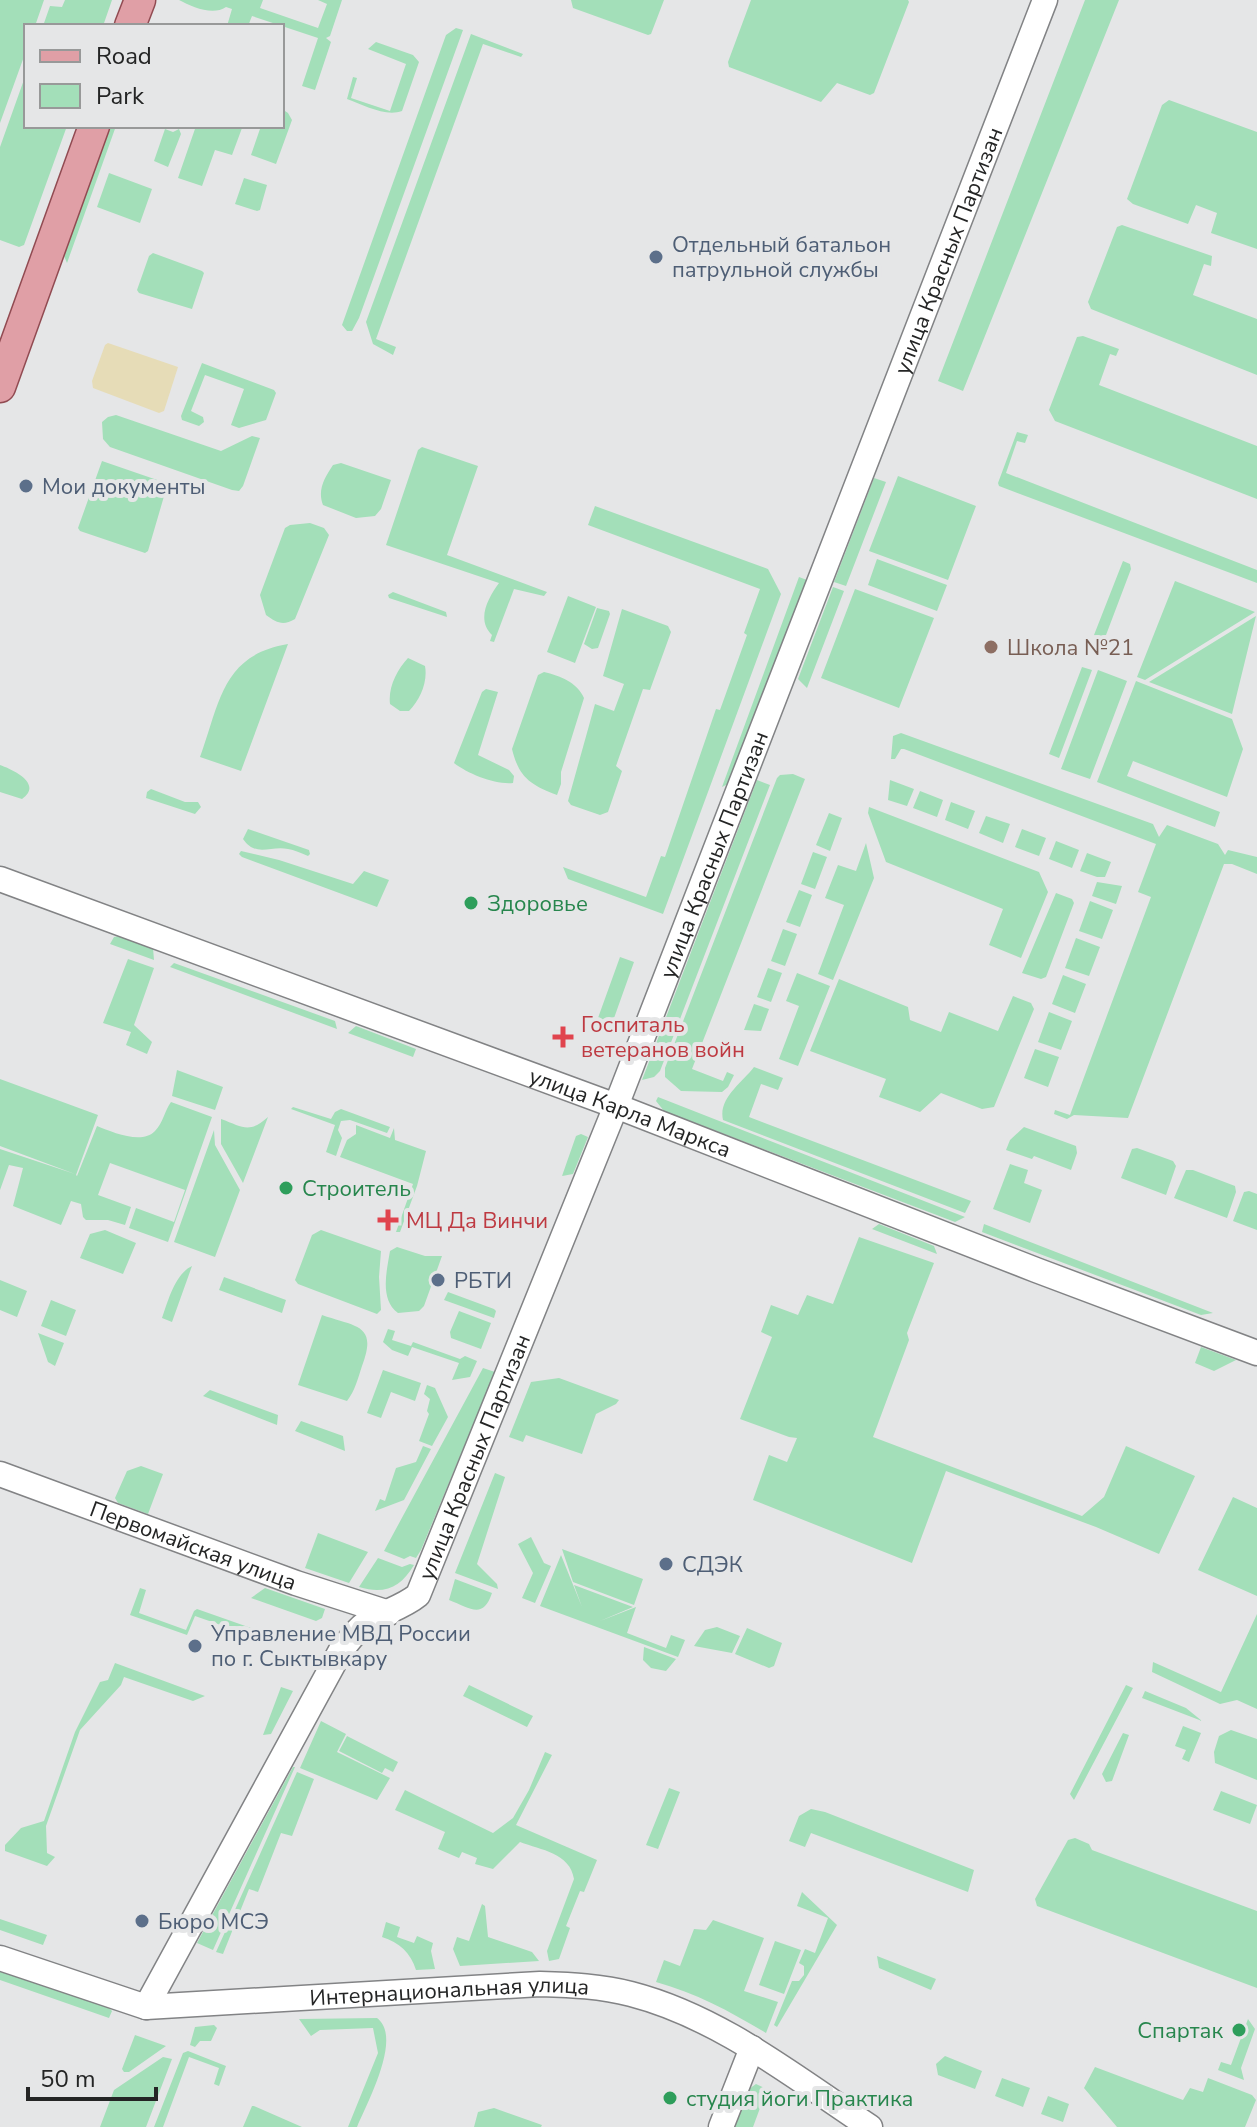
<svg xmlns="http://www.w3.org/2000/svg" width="1257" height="2127" viewBox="0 0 1257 2127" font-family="'Nunito Sans',sans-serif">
<rect width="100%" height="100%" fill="#e5e6e7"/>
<!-- green -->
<path fill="#a3dfb9" d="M0,0H44L35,26H26V51L0,123Z
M65,0H112L103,26H43L50,6L62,7Z
M179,0H263L260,8L318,28L327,4L318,0H342L330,36L326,38L331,42L315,90L302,86L318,38L252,16L248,26H227L232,9L226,7C213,16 192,7 179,0Z
M571,0H664L651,34L648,35L573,8Z
M751,0H908L909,2L874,93L870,95L837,83L821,102L729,67L728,62Z
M1085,0H1119L963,391L938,381Z
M456,28L463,30L359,318L352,331H347L342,325L446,35Z
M471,34L523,54L521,57L483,44L376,339L396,347L393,355L373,344L366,322Z
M376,42L413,55L419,62L402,111C385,117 364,105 347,99L353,77L357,78L351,98L390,111L406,64L368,49Z
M26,74V126H67L24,245L19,247L0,240V147Z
M1169,100L1257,132V249L1211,233L1217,213L1196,205L1188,224L1133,204L1127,199L1162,105Z
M282,109L288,113L292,120L276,164L251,155L261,126H282Z
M110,126H116L67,263L64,256Z
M196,126H235L242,128L232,155L215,150L202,186L178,178Z
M165,129L173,132L179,129L181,134L168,167L154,161Z
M109,173L152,189L140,223L97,207Z
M244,178L267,185L260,210L257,211L235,204Z
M1122,225L1212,256L1211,266L1204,264L1193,295L1257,319V375L1091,309L1088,302L1117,227Z
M153,253L202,271L204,273L192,309L139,293L137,290L149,256Z
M1083,336L1119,349L1116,356L1110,354L1099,385L1257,446V499L1055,421L1049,410L1077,337Z
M202,363L274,390L276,393L266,420L239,428L231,425L244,389L205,375L191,411L203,417L204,422L199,426L182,420L181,416Z
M116,415L221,451L252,436L260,438L243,486L239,491L232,490L110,447L103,439L102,422L108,417Z
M1017,432L1028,435L1025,443L1017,441L1006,473L1257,570V583L999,486L998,483Z
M422,447L478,466L447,555L547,592L544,596L514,589L494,642L490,641L492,635C476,620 488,598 499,583L386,545L418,450Z
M102,461L163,482L167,486L148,551L145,553L80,531L78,528Z
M341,463L391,480L381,509L375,516L356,518L323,505C317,490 325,477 333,465Z
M898,476L976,506L948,580L869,551Z
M874,478L886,482L846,586L834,582Z
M595,506L768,569L781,594L663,914L568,879L563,867L646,897L661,856L665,857L716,709L720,710L747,635L744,633L760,589L588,525Z
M310,523L324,528L329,535L295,619C283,626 277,623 266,615L260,595L285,528L290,525Z
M877,559L947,585L937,611L868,585Z
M1123,561L1130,564L1131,569L1106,635L1101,637L1094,635Z
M799,577L807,580L730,783L722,787Z
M1175,581L1255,612L1145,680L1137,677Z
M833,587L844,591L807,688L798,679Z
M855,589L934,618L899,708L821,678Z
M393,592L446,612L447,617L389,598L388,595Z
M568,596L596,607L575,663L547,652Z
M597,608L609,611L610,614L598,648L592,649L584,644Z
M622,609L668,626L671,632L650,690L643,689L616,766L622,771L608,812L600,815L571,805L568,801L595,704L614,711L624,684L603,676Z
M1256,616L1232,714L1149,682Z
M288,644L241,771L200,757C220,702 222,655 288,644Z
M408,658L425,666C428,682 420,700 409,711H400L390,704C388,687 397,670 408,658Z
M1082,667L1092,670L1059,758L1049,754Z
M1098,670L1127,681L1090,779L1061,769Z
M544,672C560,676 577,682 584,698L561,772V784L557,795C531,785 519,778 512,749L538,675Z
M1136,681L1232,719L1243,749L1227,797L1133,761L1127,776L1220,812L1215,827L1097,782Z
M486,689L498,692L478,755L509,770L514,776L513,783C496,785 468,774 454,763L482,692Z
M901,733L1153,824L1159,837L1167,825L1218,844L1225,855L1228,850L1257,857V874L1232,864H1224L1128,1118L1074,1115L1067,1119L1054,1114L1055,1110L1070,1115L1151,897L1138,892L1156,844L904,749H901L895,759H891L893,736Z
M0,765C14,770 43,784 22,799L0,792Z
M793,774L805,779L692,1069L723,1081L727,1072L734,1075L728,1087L722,1092L681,1091L665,1077V1068L777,778L780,775Z
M757,780L770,785L660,1071L654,1077L642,1080Z
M890,780L914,789L907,806L888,800Z
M151,789L185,802H198L201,807L195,814L146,798L147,792Z
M920,791L943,800L937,817L913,808Z
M951,802L975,811L968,829L945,820Z
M869,807L1039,872L1048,892L1021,958L989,945L1003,909L886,862L868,813Z
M829,813L842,818L830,851L816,845Z
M986,816L1010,824L1003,843L979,833Z
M248,829L309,850L310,854L308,856C301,853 294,850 288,849C271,845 256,858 243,839Z
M1022,829L1046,838L1039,856L1015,847Z
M1056,841L1079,850L1072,868L1049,859Z
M866,843L874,878L833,980L818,974L844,905L825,898L838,865L856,871Z
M241,851L279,860L353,884L364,871L389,880L377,907L242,857L239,854Z
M813,852L827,857L815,889L801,884Z
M1087,853L1111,862L1105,877H1097L1080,871Z
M1097,882L1122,886L1116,904L1092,896Z
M799,890L812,895L800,927L786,922Z
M1056,893L1072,899L1074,903L1046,977L1041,979L1022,973Z
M1090,901L1113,910L1102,939L1079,931Z
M783,929L797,934L785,966L771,961Z
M119,936L153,948L154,960L110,944L114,937Z
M1076,938L1100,947L1089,976L1065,968Z
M620,957L634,962L608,1035L594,1029Z
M128,959L154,968L134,1025L152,1042L147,1054L126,1045L131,1032L103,1023Z
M174,963L335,1021L337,1029L170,967Z
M768,968L782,973L771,1002L757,997Z
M797,973L830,986L798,1066L779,1059L799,1006L786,1001Z
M1063,975L1086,984L1075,1013L1052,1004Z
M839,979L908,1007L910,1020L941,1032L949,1012L998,1031L1013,996L1031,1003L1034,1009L994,1107L982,1109L941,1093L920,1112L879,1097L886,1079L810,1051Z
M754,1004L769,1009L761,1031L744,1030Z
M1049,1012L1072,1021L1061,1050L1038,1042Z
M356,1026L416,1049L413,1057L348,1033Z
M1035,1049L1059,1057L1048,1087L1024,1078Z
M754,1067L783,1078L778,1090L761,1084L749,1117L971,1201L965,1213L723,1120C718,1098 742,1083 754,1067Z
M177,1070L223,1087L215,1110L172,1096Z
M0,1079L98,1115L76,1175L77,1176L97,1126C112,1132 142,1145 155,1131C163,1123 165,1110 171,1102L212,1117L168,1242L129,1228L136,1208L174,1222L185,1190L110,1163L98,1195L131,1207L125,1225L108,1220H86L83,1217L81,1204L71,1201L61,1225L13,1206L23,1168L9,1165L0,1190V1149L75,1174L0,1146Z
M658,1097L965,1217L955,1222L664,1111L656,1101Z
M293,1107L331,1119L335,1112L341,1109L390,1127L387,1133L350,1120L341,1121L338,1130L342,1138L336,1156L326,1152L335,1125L291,1109Z
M268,1117L243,1183L221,1144V1119C243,1127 249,1134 268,1117Z
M356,1125L390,1138L394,1128L395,1140L426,1151L417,1186L400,1232H396L413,1184L340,1157L347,1140L356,1134Z
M1024,1127L1076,1146L1077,1153L1071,1170L1034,1156L1032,1159L1006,1150L1010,1140Z
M214,1130L215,1145L240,1190L215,1257L174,1242Z
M581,1134L588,1137L573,1174L562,1176L576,1136Z
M1137,1148L1173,1161L1176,1166L1166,1195L1121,1178L1132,1149Z
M1010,1164L1028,1170L1024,1183L1042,1190L1030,1223L993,1209Z
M1186,1170H1193L1235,1186L1236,1192L1227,1218L1174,1198Z
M1249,1191L1257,1194V1230L1233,1221L1244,1192Z
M879,1224L934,1246L937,1254L872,1229Z
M984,1224L1213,1313L1201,1315L982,1232Z
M105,1230L136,1243L123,1274L80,1258L90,1234Z
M321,1230L381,1251L379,1277L381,1310L377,1314L298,1284L295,1280L312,1235Z
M859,1237L934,1263L907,1333L909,1340L873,1437L1082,1516L1104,1497L1126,1446L1195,1476L1159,1554L1096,1527L946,1471L912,1563L753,1500L769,1455L787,1462L797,1438L789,1437L740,1419L772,1337L761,1332L771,1305L798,1315L807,1295L833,1304Z
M397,1247L425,1256H442L424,1306L419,1311L398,1313C379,1299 387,1270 390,1251Z
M192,1266L172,1322L162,1318C168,1301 175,1274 192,1266Z
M224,1277L286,1300L282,1313L219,1290Z
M0,1280L27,1291L17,1317L0,1310Z
M448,1292L494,1309L496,1311L494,1318L444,1300Z
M51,1300L76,1310L66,1336L41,1326Z
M459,1311L491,1323L481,1349L451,1338L450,1332Z
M322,1315C356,1327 378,1324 362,1366C358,1378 355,1391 347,1401L298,1385Z
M388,1329L395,1331L392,1340L411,1346L413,1342L460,1359L465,1356L477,1361L470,1377L452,1380L459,1363L412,1347L408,1356L392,1350L383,1342Z
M38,1333L64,1343L55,1366L48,1362Z
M1201,1347L1236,1360L1214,1371L1195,1363Z
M483,1368L495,1372L421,1550L416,1558L410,1556L404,1559L384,1551Z
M383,1370L421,1383L415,1401L391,1392L381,1418L367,1413Z
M559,1378L619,1400L616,1404L596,1414L582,1454L526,1435L523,1442L509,1437L531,1382Z
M427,1385L435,1388L448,1417L432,1446L419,1441L429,1414L427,1411L430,1399L424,1394Z
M210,1390L278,1415L277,1425L203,1396Z
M301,1421L343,1436L345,1451L295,1431Z
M423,1446L431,1449L404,1500L375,1511L380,1499L385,1501L396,1468L416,1462Z
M141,1466L163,1474L148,1514L118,1503L115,1498L127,1471Z
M495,1473L505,1477L477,1564L497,1584L498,1589L455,1573Z
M1233,1497L1257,1508V1596L1198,1570Z
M318,1533L368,1552L349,1583L305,1568Z
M531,1537L544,1563L551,1566L535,1603L522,1598L533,1573L518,1544Z
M562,1549L643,1579L634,1605L573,1582Z
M561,1555L582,1607L574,1585L633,1607L600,1621L636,1607L627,1633L666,1648L671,1635L685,1640L678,1657L540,1606Z
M378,1558L402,1567L410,1564L414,1565C401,1587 385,1595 359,1587Z
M455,1579L492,1593C483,1620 470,1608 449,1600Z
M140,1588L146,1590L139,1613L186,1630L194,1611L197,1609L257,1630L255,1637L195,1616L187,1635L130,1615Z
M265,1588L325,1609L322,1618L316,1621L251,1598Z
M1257,1614V1709L1237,1700L1220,1704L1152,1672L1153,1662L1221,1692Z
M717,1627L740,1636L732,1653L694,1646L705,1630Z
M747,1628L782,1643L774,1666L769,1668L735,1654Z
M644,1647L676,1659L666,1671L651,1668L643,1660Z
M115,1663L205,1696L193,1701L124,1677L121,1685L80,1730L46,1826L47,1853L55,1857L47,1866L5,1851V1845L21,1828L44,1821L75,1732L100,1682L108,1680Z
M469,1685L533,1716L527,1727L463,1696Z
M1126,1685L1133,1688L1074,1800L1070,1794Z
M281,1687L293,1691L271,1734L263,1735Z
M1145,1691L1186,1708L1202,1721L1142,1698Z
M321,1721L346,1734L337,1752L390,1778L377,1800L300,1768Z
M1183,1726L1201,1733L1189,1762L1182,1759L1186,1750L1175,1746Z
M1231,1730L1257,1739V1780L1215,1763L1214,1752L1219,1736Z
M1123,1733L1129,1735L1112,1781L1106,1782L1102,1774Z
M347,1736L398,1762L393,1772L385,1768L382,1773L339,1751Z
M545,1752L552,1755L516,1825L597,1860L584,1892L580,1891L566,1926L570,1928L559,1959L549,1961L547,1951L574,1879C570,1853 541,1850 520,1842L493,1869L475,1864L477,1858L462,1852L459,1858L438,1849L445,1832L395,1810L405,1790L493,1833L513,1818L529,1790Z
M293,1767H295L213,1950L197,1943Z
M297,1772L314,1779L292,1836L281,1833L258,1892L249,1889L223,1954L216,1952Z
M669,1788L680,1792L658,1849L646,1845Z
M1221,1791L1257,1805L1250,1824L1213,1810Z
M811,1809L825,1812L974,1870L968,1892L811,1833L805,1847L789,1841L799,1816Z
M1075,1838L1089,1844L1092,1850L1257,1911V1988L1037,1906L1035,1899L1068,1840Z
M802,1892L837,1925L777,2027L774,2025L792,1981H799L804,1975V1966L799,1963L805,1949L815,1953L828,1918L797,1906Z
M482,1904L485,1906L488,1937L532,1952L539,1961L460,1966L453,1949L457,1937L469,1941Z
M0,1919L47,1935L43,1945L0,1930Z
M713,1920L764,1938L744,1991L778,2002L766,2033C731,2012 696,1993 656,1982L664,1960L680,1966L694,1929L706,1930Z
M386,1922L400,1927L397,1937L414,1943L417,1936L433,1943L431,1951L435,1969L416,1970C411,1953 399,1942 382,1937Z
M775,1941L801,1950L784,1994L759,1985Z
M877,1956L936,1979L931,1990L879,1968Z
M0,1969L108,2007L112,2011L109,2018L0,1980Z
M377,2018C403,2037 367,2103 357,2127H348L378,2053L373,2028L320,2030L311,2036L299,2019Z
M1248,2019L1255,2029L1241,2068L1244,2080L1218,2070L1221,2062L1231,2065Z
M214,2025L217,2028L211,2041H200L195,2047L190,2045L195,2027Z
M135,2035L166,2046L129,2072H124L122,2069Z
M188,2051L226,2066L219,2086L214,2084L219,2068L189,2057L163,2127H154L183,2053Z
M945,2056L982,2071L975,2089L938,2075L936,2064Z
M163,2057L172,2059L146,2127H100L114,2090Z
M1095,2067L1183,2100L1190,2088L1203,2092L1208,2078L1252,2095L1256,2100L1245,2127H1117L1084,2088Z
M1002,2078L1030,2088L1023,2107L995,2096Z
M756,2084L767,2089L753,2127H734L749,2089Z
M1048,2096L1069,2104L1063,2122L1041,2114Z
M252,2106H254L302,2127H243Z
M494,2108L542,2125L541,2127H474L478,2112Z"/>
<!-- sand -->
<path fill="#e6dcb7" d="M108,343L178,367L164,411L159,413L93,388L92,381L105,345Z"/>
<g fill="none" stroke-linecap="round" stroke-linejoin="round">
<defs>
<g id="minor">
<path id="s1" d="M0,879L616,1106L1036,1270L1257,1353"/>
<path id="s2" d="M0,1474L296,1583L389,1613"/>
<path id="s3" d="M0,1958L146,2007L540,1984C571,1985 601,1986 631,1994C720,2017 794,2077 870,2127"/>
<path id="s4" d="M146,2007L340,1652C348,1642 355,1631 366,1623C383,1612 402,1608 418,1595L616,1106L1045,0"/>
<path d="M721,2127L752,2048"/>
</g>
<path id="major" d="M130,26L140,0
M0,387L94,126"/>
</defs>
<!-- minor casing -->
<use href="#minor" stroke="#828385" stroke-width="27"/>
<!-- major casing -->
<use href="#major" stroke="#914b52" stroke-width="33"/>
<!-- minor -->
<use href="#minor" stroke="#fff" stroke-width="24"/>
<!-- major -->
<use href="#major" stroke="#e09fa6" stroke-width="30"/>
</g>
<!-- markers -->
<g fill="#5c6f8a" stroke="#e5e6e7" stroke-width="3">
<circle cx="656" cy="257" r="8"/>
<circle cx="26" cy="486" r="8"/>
<circle cx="438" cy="1280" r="8"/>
<circle cx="666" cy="1564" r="8"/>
<circle cx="195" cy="1646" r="8"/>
<circle cx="142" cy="1921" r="8"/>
</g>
<circle fill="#8d6e63" stroke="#e5e6e7" stroke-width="3" cx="991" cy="647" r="8"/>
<g fill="#2e9e5b" stroke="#e5e6e7" stroke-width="3">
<circle cx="471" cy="903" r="8"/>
<circle cx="286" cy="1188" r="8"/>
<circle cx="1239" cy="2030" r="8"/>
<circle cx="670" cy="2098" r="8"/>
</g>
<g fill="#e0444e" stroke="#e5e6e7" stroke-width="3">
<path d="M559 1025h8v8h8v8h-8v8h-8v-8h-8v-8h8z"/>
<path d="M384 1208h8v8h8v8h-8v8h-8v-8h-8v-8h8z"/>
</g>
<g text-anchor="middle" stroke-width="8" stroke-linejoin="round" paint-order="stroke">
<!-- service labels -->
<g font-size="22" fill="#4e5e75" stroke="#e5e6e7" text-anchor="start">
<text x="672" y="252">Отдельный батальон<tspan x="672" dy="25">патрульной службы</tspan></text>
<text x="42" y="494">Мои документы</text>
<text x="454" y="1288">РБТИ</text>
<text x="682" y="1572">СДЭК</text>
<text x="211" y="1641">Управление МВД России<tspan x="211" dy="25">по г. Сыктывкару</tspan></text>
<text x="158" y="1929">Бюро МСЭ</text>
</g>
<!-- street labels -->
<g font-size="22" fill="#242525" stroke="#e5e6e7">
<text dy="8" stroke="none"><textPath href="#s4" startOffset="1948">улица Красных Партизан</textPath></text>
<text dy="8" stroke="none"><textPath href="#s4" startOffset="1300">улица Красных Партизан</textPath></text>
<text dy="8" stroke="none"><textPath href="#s1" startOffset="672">улица Карла Маркса</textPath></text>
<text dy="8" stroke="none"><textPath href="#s4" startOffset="652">улица Красных Партизан</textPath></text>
<text dy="8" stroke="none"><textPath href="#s2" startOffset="206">Первомайская улица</textPath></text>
<text dy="8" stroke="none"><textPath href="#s3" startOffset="458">Интернациональная улица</textPath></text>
</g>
<!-- education labels -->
<g font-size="22" fill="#785e54" stroke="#e5e6e7" text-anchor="start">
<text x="1007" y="655">Школа №21</text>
</g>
<!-- leisure labels -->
<g font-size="22" fill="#27864d" stroke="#e5e6e7" text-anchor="start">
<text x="487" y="911">Здоровье</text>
<text x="302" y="1196">Строитель</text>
<text x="1223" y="2038" text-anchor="end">Спартак</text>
<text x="686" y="2106">студия йоги Практика</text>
</g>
<!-- health labels -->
<g font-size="22" fill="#be3a42" stroke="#e5e6e7" text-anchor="start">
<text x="581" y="1032">Госпиталь<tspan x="581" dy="25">ветеранов войн</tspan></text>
<text x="406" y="1228">МЦ Да Винчи</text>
</g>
</g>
<!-- legend -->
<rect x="24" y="24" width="260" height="104" fill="#e5e6e7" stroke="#989999" stroke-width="2"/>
<rect x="40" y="50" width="40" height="12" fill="#e09fa6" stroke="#989999" stroke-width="2"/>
<text x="96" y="64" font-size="24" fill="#242525">Road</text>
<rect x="40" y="84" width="40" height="24" fill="#a3dfb9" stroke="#989999" stroke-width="2"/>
<text x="96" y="104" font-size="24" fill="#242525">Park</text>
<!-- scale -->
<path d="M28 2087v12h128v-12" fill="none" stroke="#242525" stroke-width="4"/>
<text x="40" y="2087" font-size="24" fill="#242525" stroke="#e5e6e7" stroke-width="6" paint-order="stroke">50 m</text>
</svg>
